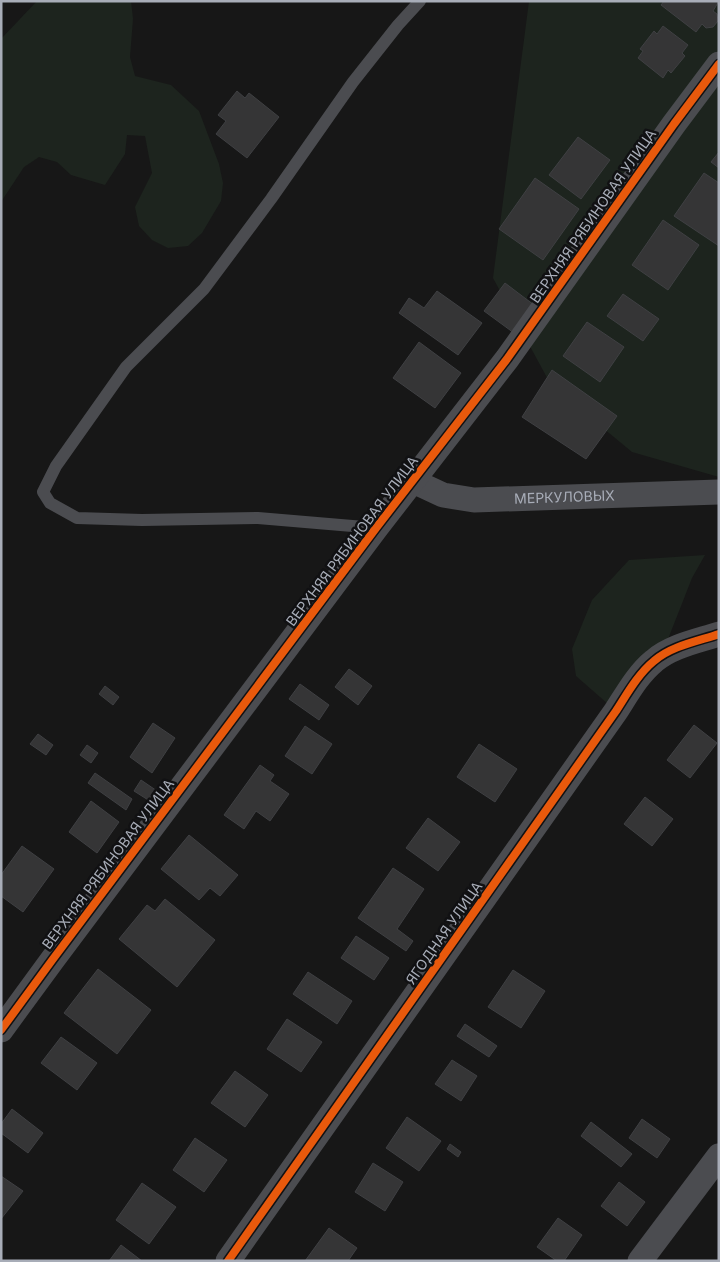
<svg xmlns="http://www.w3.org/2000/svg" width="720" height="1262" viewBox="0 0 720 1262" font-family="Inter,sans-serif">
<rect width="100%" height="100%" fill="#171717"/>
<!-- green -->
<path fill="#1d241e" d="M37,1H131L133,19L130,57L135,76L171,85L199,111L219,164L223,183L221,201L202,233L188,246L168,248L152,240L139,226L135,207L152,173L145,136L127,135L125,154L105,185L71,175L57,162L39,157L24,167L1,202V39Z
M529,1H719V477L632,452L551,385L493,278Z
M705,555L692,578L661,657L608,704L576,676L572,649L592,600L629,560Z"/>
<!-- building -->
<path fill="#353536" stroke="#3f4043" d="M664,1H719L713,11L717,14L718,21L713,27L706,28L702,24L696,32L661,5Z
M663,26L688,45L682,53L685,56L671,73L668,70L663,78L638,58L643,51L640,49L654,31L657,34Z
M237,91L245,98L249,93L279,117L247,158L216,134L226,121L218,115Z
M578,137L610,160L581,199L549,175Z
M719,152V168L711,162Z
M704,173L719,183V246L674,216Z
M535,178L579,209L543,260L499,229Z
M663,220L699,245L668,290L632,265Z
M505,283L534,305L514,333L484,311Z
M437,291L482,323L458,355L399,313L409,298L424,308Z
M623,294L659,319L643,341L607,316Z
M587,322L624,347L600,382L563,356Z
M419,342L461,373L435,408L393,378Z
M552,370L617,416L586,459L522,417Z
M349,669L372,686L358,705L335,687Z
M300,684L329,705L319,720L289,699Z
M105,686L119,697L113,705L99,694Z
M153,723L175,738L152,773L130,757Z
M694,725L717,743L690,778L667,760Z
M305,726L332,744L312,774L285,756Z
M38,734L53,745L46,755L30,744Z
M479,744L517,769L495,802L457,777Z
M87,745L98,753L91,763L80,755Z
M260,765L274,775L270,781L289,794L270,821L256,811L244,829L224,815Z
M95,773L132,799L126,810L88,783Z
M141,780L160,793L153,803L134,791Z
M645,797L673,819L652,846L624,824Z
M91,801L119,822L97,853L69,832Z
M428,818L460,842L438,871L406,848Z
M189,835L238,875L220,896L210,888L199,900L161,869Z
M22,846L54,869L23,912L1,896V875Z
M393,868L424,889L397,929L413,941L406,951L358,918Z
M165,899L215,940L177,987L119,939L147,905L155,911Z
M356,936L389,958L374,980L341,958Z
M98,969L151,1010L117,1054L64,1013Z
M513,970L545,991L521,1028L488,1007Z
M308,972L352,1001L337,1024L293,994Z
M287,1019L322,1042L301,1072L267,1049Z
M465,1024L497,1046L489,1057L457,1036Z
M61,1037L97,1063L77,1090L41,1063Z
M452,1060L477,1076L461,1101L435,1084Z
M235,1071L268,1095L245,1127L211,1103Z
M12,1109L43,1133L28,1153L1,1133V1124Z
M407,1117L441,1141L419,1171L386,1148Z
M642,1119L670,1139L657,1158L629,1138Z
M591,1122L632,1154L621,1167L581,1136Z
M195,1138L227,1160L204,1192L173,1170Z
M450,1144L461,1152L458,1157L447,1149Z
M373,1163L403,1182L385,1211L355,1192Z
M1,1176L23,1191L1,1219Z
M619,1182L645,1202L627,1226L601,1206Z
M142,1183L176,1207L149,1244L116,1220Z
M558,1218L582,1235L564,1261H557L537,1247Z
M329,1228L357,1248L348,1261H305Z
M121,1245L142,1261H109Z"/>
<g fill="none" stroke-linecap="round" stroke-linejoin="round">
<!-- lane -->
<path stroke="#4b4c50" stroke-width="12" d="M376,528L258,518L142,520L77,518L50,503L43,492L56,466L126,367L204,289L271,199L353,82L398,25L420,1"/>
<!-- street -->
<g stroke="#4b4c50" stroke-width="25">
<path id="s1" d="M413,481L443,495L474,500L719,492"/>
<path d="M1,1030L53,959L376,528L507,359L674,124L719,64"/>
<path d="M228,1261L616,711C627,694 638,674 654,661C671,646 698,641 719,634"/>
<path d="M640,1261L719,1156"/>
</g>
<defs>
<path id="cycleway" d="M1,1030L53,959L376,528L507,359L674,124L719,64
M228,1261L616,711C627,694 638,674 654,661C671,646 698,641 719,634"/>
</defs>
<!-- cycleway casing -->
<use href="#cycleway" stroke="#111113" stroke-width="11"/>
<!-- cycleway -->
<use href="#cycleway" stroke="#e8590c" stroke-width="8"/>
</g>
<g text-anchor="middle" stroke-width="5" stroke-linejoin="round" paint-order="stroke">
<!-- street labels -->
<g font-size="14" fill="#a8adb8" stroke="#111113">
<text transform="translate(593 216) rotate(-55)" y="5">ВЕРХНЯЯ РЯБИНОВАЯ УЛИЦА</text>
<text dy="5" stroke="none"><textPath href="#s1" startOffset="155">МЕРКУЛОВЫХ</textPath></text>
<text transform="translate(352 541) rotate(-53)" y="5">ВЕРХНЯЯ РЯБИНОВАЯ УЛИЦА</text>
<text transform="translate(108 864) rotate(-53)" y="5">ВЕРХНЯЯ РЯБИНОВАЯ УЛИЦА</text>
<text transform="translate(444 933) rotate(-55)" y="5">ЯГОДНАЯ УЛИЦА</text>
</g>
</g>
<!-- border -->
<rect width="720" height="1262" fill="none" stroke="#a8adb8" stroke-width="5"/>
</svg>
